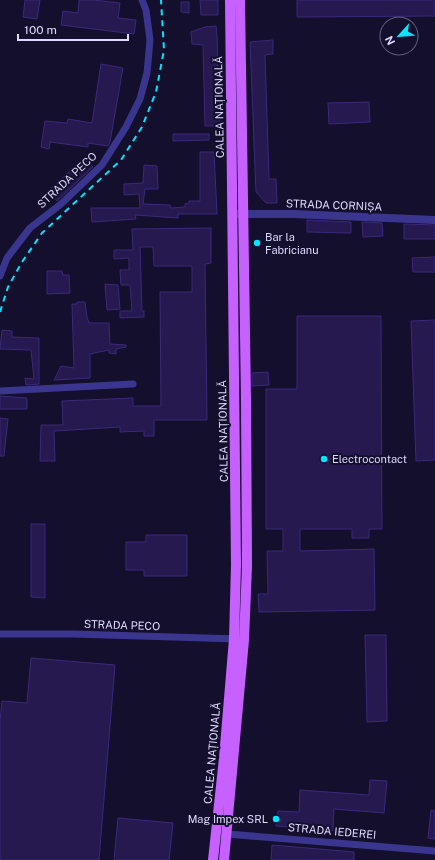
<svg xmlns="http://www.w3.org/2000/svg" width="435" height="860" viewBox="0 0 435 860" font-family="'Public Sans',sans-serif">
<rect width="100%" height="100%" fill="#140f2c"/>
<!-- building -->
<path fill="#25194f" stroke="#3b297d" d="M25,0H40L37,19L23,17Z
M79,0H93L120,3L118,18L136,20L134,34L61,25L63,11L78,13Z
M200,0H218V15H201Z
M297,0H435V16L297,17Z
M181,2H189V13L181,12Z
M216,26L217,36L220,126H205L203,45L192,44L191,32L205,27Z
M273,40V54L265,55L269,179H276L277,203H266L256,192L250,42Z
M101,64L123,68L110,142L108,146L88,143V147L50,142L49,149L41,147L45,121L67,123L68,119L92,123Z
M369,102L370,122L329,124L328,103Z
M173,134H209V140L173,141Z
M200,152H214L217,214H178V218L135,215L136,219L92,222L91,208H140L139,194L124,195V184L143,183L144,165L157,166L158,189H145L143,204L170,205L171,208L185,207V204L189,203V201H200Z
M84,158L93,167L57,201L48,191Z
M307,220L351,222V233L307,232Z
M362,222L382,223L383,236L363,237Z
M404,224L435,225V239H404Z
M211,228V263L205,264L207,420H154V436H144V431L120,432V427L54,431L55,461H40L41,425H63L62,401L133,398V406H161L160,292H192V266H154L153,247H140L142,311H144V317L120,318V311H132L130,285H121L120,270H129V258L114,259V250H133L132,229Z
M435,257V272H413L412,258Z
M47,271H62L63,275H69L70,293L47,294Z
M105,284L118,285L120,309L107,310Z
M77,302H85L87,317L89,323H109L110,344L126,345V347L116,349V354L109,353V350L90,354V378L54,380L61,366L74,368L72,304H77Z
M297,316H381L382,529H369V538H352V529H300V551L374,549L375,610L259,612L258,594H268L267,551H283V529H266V389H297Z
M435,320V460L416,461L411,321Z
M2,330L12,331V337L39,338V384L26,385L25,378L34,379L31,350L0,349Z
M268,372L269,385L252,386V373Z
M0,396L27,398V409H0Z
M0,418L8,419L4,456H0Z
M31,524H45V598L31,597Z
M146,535H187V576H144V570H126V542H146Z
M365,635H386L387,721L367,722Z
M31,658L115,665L99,860H0V721L2,701L27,703Z
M370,780L387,781L384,813L334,809L333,831L276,826L278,811L299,812L300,790L369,795Z
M431,810L435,811V839L428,838Z
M118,818L173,823L169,860H114Z
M272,845L354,852V860H271Z"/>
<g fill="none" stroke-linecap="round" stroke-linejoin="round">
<!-- minor -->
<path stroke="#3a368f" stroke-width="7" d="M0,276L7,258L30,228L61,204L102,165L126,127L140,99L147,73L150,40L146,10L142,0
M0,391L133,384
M0,634H74L238,639
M227,834L435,851"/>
<!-- tertiary -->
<path stroke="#3a368f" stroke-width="8" d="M237,214H293L435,220"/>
<!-- primary -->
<path stroke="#c661ff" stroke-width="10" d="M213,860L224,758L234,639L236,565L230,0
M224,860L244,640L247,566L246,399L240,0"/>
<!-- rail -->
<path stroke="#06e4ff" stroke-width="2" stroke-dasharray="6 5" stroke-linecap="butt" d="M0,312L8,287L22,262L42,233L121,160L142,127L156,92L164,50L161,0"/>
</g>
<!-- markers -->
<g fill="#06e4ff" stroke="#140f2c" stroke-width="1.5">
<circle cx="257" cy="243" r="4"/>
<circle cx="324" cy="459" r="4"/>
<circle cx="276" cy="819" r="4"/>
</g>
<g text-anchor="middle" stroke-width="4" stroke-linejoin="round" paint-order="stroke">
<!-- street labels -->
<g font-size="11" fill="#dfdaff" stroke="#140f2c">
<text transform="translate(219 107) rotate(-91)" y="4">CALEA NAȚIONALĂ</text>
<text transform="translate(67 180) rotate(-43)" y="4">STRADA PECO</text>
<text transform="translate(334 205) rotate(2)" y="4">STRADA CORNIȘA</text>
<text transform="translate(223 431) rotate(-91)" y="4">CALEA NAȚIONALĂ</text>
<text transform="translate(122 625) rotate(2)" y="4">STRADA PECO</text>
<text transform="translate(212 753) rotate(-85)" y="4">CALEA NAȚIONALĂ</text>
<text transform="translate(332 831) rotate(5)" y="4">STRADA IEDEREI</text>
</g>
<!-- poi labels -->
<g font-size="11" fill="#dfdaff" stroke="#140f2c" text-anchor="start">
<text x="265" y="241">Bar la<tspan x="265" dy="13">Fabricianu</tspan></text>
<text x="332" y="463">Electrocontact</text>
<text x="268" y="823" text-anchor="end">Mag Impex SRL</text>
</g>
</g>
<!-- north arrow -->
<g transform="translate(399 36) rotate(243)"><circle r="19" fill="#140f2c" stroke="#656080"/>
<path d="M0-3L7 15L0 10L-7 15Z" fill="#06e4ff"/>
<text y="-6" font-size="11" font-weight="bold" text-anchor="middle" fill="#dfdaff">N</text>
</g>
<!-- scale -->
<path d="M18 34v6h110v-6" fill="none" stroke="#dfdaff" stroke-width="2"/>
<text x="24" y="34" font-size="12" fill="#dfdaff" stroke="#140f2c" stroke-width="3" paint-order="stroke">100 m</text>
</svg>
